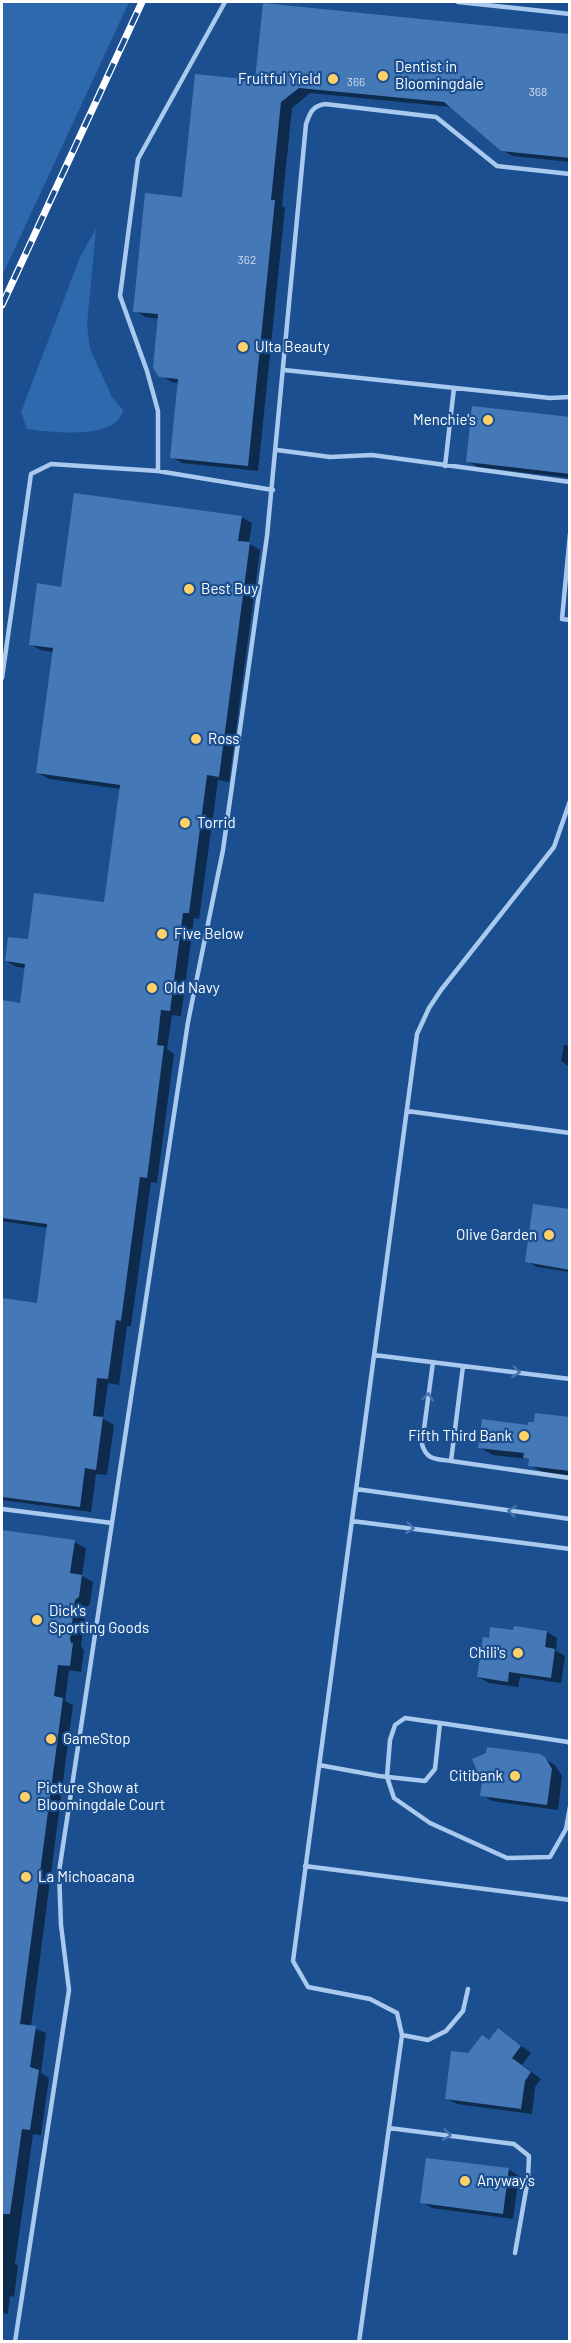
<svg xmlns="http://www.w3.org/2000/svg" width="571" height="2343" viewBox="0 0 571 2343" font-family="Barlow,sans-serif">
<rect width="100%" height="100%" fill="#1b4f8f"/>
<!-- green -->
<path fill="#2e69ad" d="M2,2H129L2,276Z
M96,229L87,325L90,349L112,397L123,410C117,441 51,432 27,429L21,412L80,257Z"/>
<!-- shadow -->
<path fill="#0007" d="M570,35V162L513,156L501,150L452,107L310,93L292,108L282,206L285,208L258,471L182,463L172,457L179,383L172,382L160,375L159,319L146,317L135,311L184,199L257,82Z
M570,418V478L478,467L467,461Z
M241,517L252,523L249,543L260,550L229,782L218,780L199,919L194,918L181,1016L172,1015L167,1049L174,1054L157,1183L151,1182L131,1326H127L119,1385L108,1383L103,1419L114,1425L107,1475L96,1474L91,1512L2,1500V1300L38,1305L48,1228L2,1221V1002L21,1004L26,968L17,967L6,961L29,941L106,904L121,789L49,779L38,773L54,652L41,650L30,644L63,588Z
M564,1045L570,1046V1067L561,1061Z
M570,1209V1272L537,1267L527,1261Z
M570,1419V1476L544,1473L530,1465V1461L528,1459L493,1455L479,1447L529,1426Z
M2,1532L74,1542L86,1548L82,1576L93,1582L90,1604L86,1607L81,1646L84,1651L81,1672L69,1670L65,1701L73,1705L31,2027L46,2033L41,2073L49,2078L41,2135L33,2134L15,2264L18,2265L14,2297L10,2296L8,2314L2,2313Z
M515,1632H547L557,1638L556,1651L565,1656L561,1683L520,1677L518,1687L489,1683L478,1677L490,1640Z
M540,1756L555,1765L562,1776L558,1810L492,1801L482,1795Z
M499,2030L531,2053L522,2065L541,2079L535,2087L532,2114L457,2104L446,2098L468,2055L490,2041Z
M508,2169L519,2176L513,2219L432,2208L422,2202Z"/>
<!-- building -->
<path fill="#4478b7" d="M263,3L570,34V158L501,151L444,102L299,88L281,102L271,200H275L248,466L170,458L178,379L159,377L153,368L158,314L133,312L145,193L182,197L195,74L255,80Z
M472,406L570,417V474L466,462Z
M74,493L242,516L238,541L250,542L219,777L207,775L189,913H183L170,1011L161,1010L157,1045L164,1046L147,1178L140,1177L121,1321L116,1320L108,1379L97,1378L93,1416L103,1417L96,1470L85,1468L80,1507L2,1497V1298L37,1303L47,1224L2,1218V1000L20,1003L25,964L5,961L8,937L28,939L34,893L104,902L120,785L36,773L53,648L29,645L37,583L61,587Z
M533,1204L570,1209V1270L525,1262Z
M535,1413L570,1417V1471L528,1466L529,1459L523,1458L524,1453L478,1448L482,1419L528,1425V1422H534Z
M2,1530L75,1540L70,1573L82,1575L79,1597L75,1600L70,1639L71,1643H73L70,1666L58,1665L54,1696L63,1698L20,2024L36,2026L30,2067L39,2070L30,2130L22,2129L10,2214H2Z
M514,1626L547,1631L545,1647L555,1649L551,1678L509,1672L508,1682L477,1677L483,1637L489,1638L490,1627L513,1630Z
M487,1747L540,1754L545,1757L552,1769L547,1805L480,1796L482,1782L472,1759L486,1753Z
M498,2028L521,2046L512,2058L531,2072L525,2081L521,2109L445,2099L451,2051L468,2053L482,2035L489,2040Z
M426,2158L509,2168L503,2214L420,2203Z"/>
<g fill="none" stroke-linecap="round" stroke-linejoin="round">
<!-- lane -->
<path stroke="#a9c9ee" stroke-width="4.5" d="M458,2L570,14
M284,370L550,398L570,397
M277,450L330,457L372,455L570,482
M445,466L454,388
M158,471V411L147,371L120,296L138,159L225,2
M570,534L562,619L570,620
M2,678L31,474L51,464L158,471L273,490
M407,1111L570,1133
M374,1355L570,1379
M433,1362L422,1444C426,1460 436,1459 451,1461L463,1366
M451,1461L570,1478
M356,1489L570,1519
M2,1509L112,1523
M352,1521L570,1549
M440,1723L568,1742L570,1744
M319,1765L379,1776L425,1781L435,1769L440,1723L405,1718L395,1725L390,1740L387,1777L394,1798L430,1823L507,1858L550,1857L566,1829L570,1807
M305,1866L570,1900
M402,2035L428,2040L446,2031L463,2011L468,1989
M389,2128L514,2144L529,2156L528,2179L515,2253
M15,2342L69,1990L61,1925L59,1872L188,1022L223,850L267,536L306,124C310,113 312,106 325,104L436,117L497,166L570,174
M359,2342L402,2035L397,2013L370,1999L308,1987L293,1961L417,1034L429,1008L441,990L554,847L570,801"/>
<defs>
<path id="rail" d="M2,305L142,2"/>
</defs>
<!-- rail casing -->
<use href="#rail" stroke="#fff" stroke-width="7"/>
<!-- rail -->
<use href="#rail" stroke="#1b4f8f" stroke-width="4.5" stroke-dasharray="14" stroke-linecap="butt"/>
</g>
<!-- one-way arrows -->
<defs><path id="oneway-chevron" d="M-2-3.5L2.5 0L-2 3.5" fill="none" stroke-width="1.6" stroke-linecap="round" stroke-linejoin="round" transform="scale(1.5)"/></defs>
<g stroke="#4674ac">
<use href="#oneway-chevron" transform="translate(516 1372) rotate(7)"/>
<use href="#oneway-chevron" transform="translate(428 1397) rotate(-82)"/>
<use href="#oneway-chevron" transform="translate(512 1511) rotate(-172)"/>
<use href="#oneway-chevron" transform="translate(410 1528) rotate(7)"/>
<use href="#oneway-chevron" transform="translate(447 2135) rotate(8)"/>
</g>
<!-- markers -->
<g fill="#ffd166" stroke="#1b4f8f" stroke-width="2">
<circle cx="383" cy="76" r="6"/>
<circle cx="333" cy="79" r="6"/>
<circle cx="243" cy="347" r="6"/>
<circle cx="488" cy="420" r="6"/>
<circle cx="189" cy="589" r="6"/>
<circle cx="196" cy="739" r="6"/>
<circle cx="185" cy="823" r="6"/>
<circle cx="162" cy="934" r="6"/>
<circle cx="152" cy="988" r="6"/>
<circle cx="549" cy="1235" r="6"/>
<circle cx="524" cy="1436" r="6"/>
<circle cx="37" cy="1620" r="6"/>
<circle cx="518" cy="1653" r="6"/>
<circle cx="51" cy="1739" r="6"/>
<circle cx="515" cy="1776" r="6"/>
<circle cx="25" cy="1797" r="6"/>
<circle cx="26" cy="1877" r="6"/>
<circle cx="465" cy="2181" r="6"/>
</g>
<g text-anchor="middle" stroke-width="4.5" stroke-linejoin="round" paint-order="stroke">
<!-- number labels -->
<g font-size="12" fill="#d0dded">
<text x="356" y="86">366</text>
<text x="538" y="96">368</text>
<text x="247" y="264">362</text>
</g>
<!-- poi labels -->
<g font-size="15" fill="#fff" stroke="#1b4f8f" text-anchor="start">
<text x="395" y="72">Dentist in<tspan x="395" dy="17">Bloomingdale</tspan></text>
<text x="321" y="84" text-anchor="end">Fruitful Yield</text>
<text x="255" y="352">Ulta Beauty</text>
<text x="476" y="425" text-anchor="end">Menchie's</text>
<text x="201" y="594">Best Buy</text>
<text x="208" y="744">Ross</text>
<text x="197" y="828">Torrid</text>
<text x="174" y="939">Five Below</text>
<text x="164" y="993">Old Navy</text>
<text x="537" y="1240" text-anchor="end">Olive Garden</text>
<text x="512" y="1441" text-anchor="end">Fifth Third Bank</text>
<text x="49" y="1616">Dick's<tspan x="49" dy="17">Sporting Goods</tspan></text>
<text x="506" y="1658" text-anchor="end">Chili's</text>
<text x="63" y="1744">GameStop</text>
<text x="503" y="1781" text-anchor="end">Citibank</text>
<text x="37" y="1793">Picture Show at<tspan x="37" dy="17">Bloomingdale Court</tspan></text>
<text x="38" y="1882">La Michoacana</text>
<text x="477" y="2186">Anyway's</text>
</g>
</g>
<!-- border -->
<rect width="571" height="2343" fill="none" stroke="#ffffff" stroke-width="6"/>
</svg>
